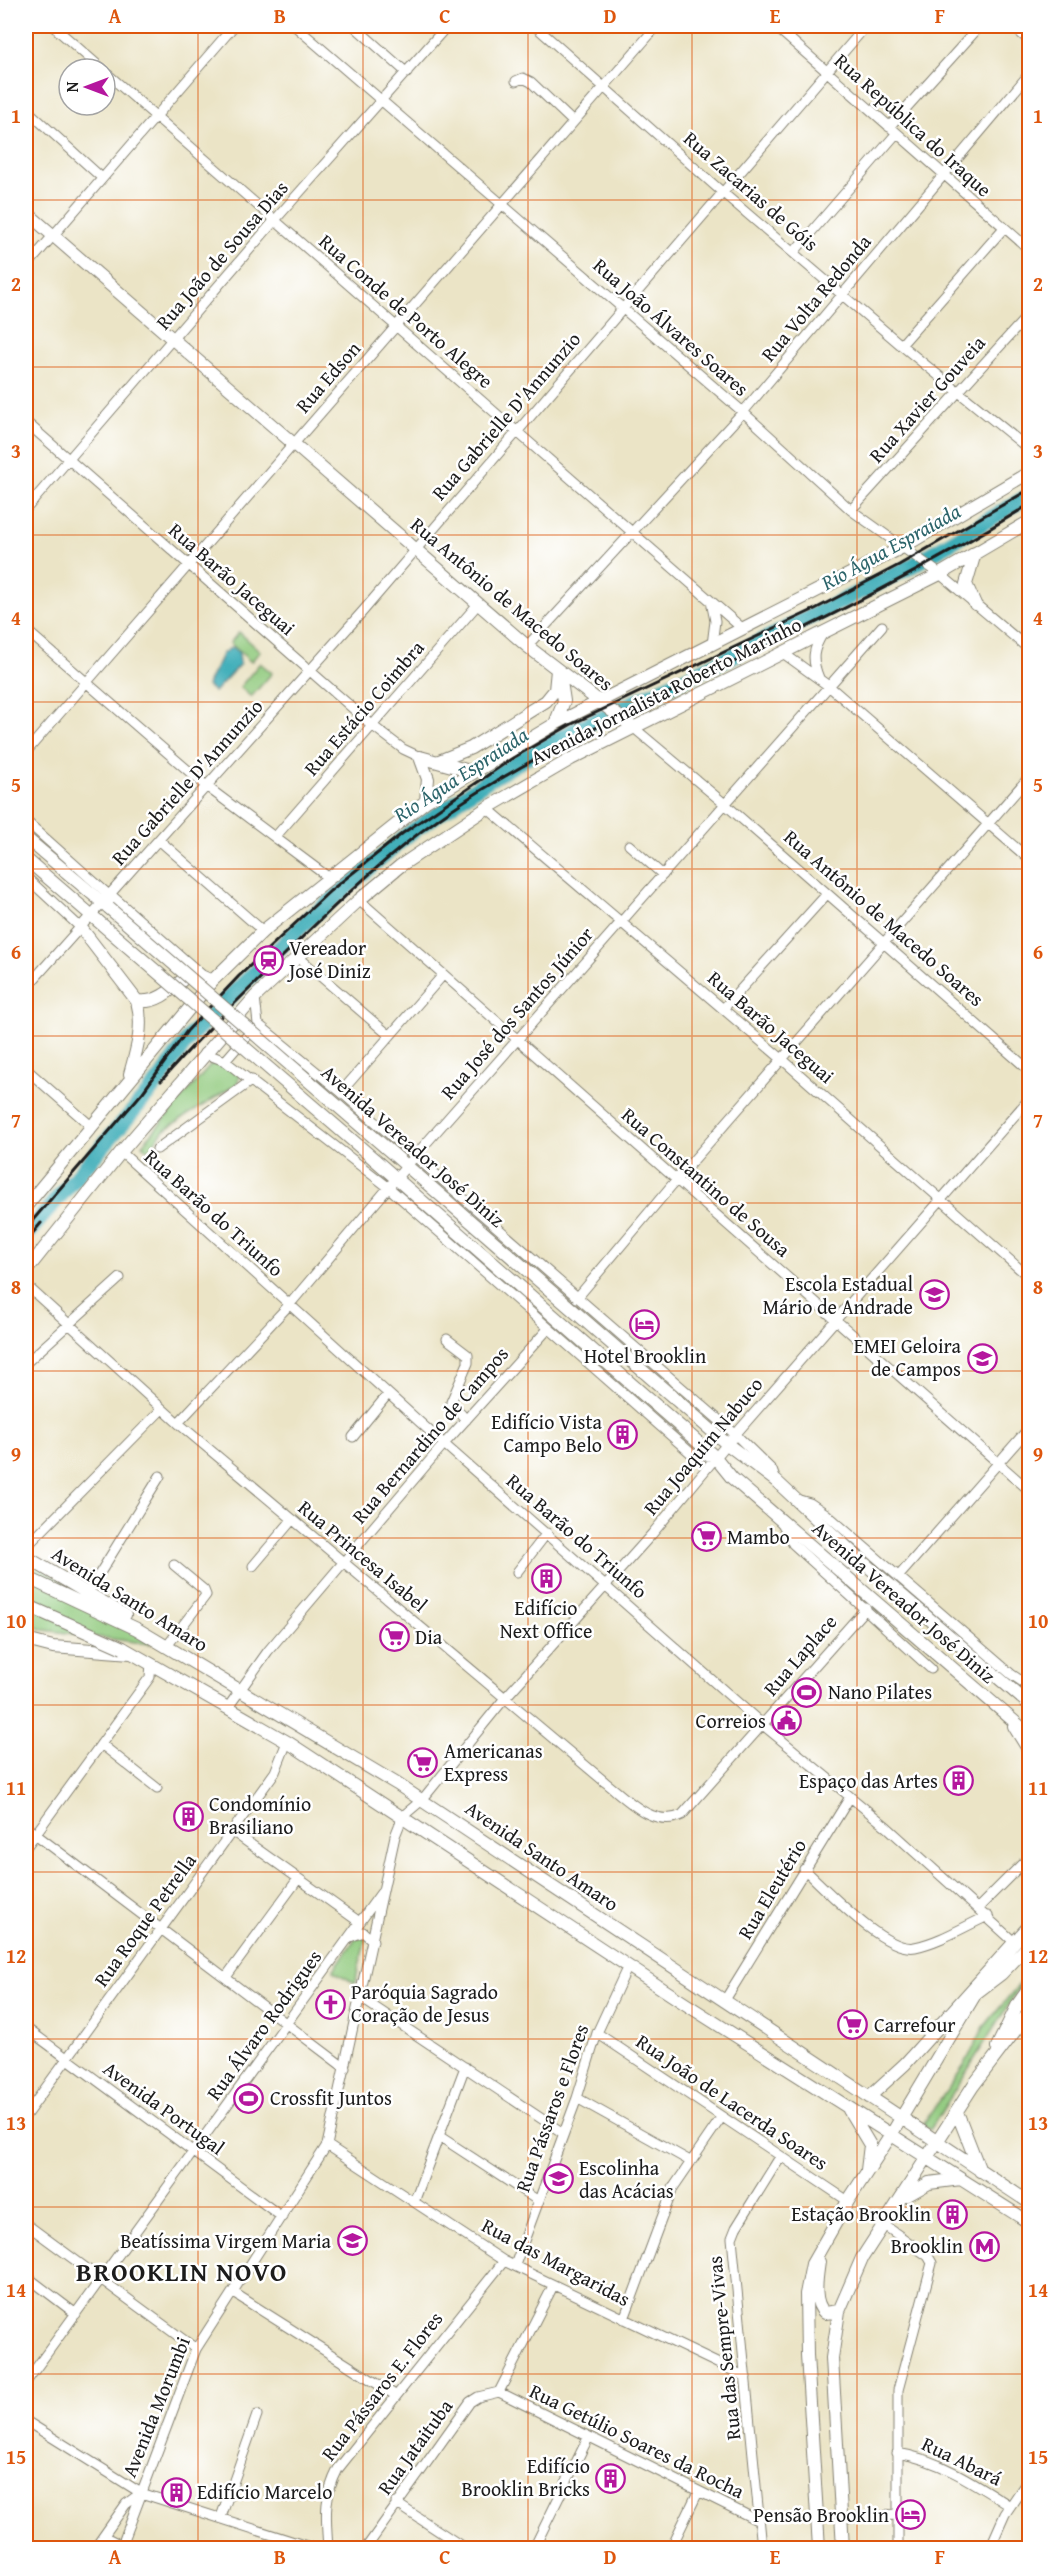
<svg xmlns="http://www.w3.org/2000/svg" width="1055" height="2574" viewBox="0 0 1055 2574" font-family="'Gentium Book Plus',serif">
<rect width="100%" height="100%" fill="#fff"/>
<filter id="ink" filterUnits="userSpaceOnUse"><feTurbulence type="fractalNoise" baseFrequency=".0167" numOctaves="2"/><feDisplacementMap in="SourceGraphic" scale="12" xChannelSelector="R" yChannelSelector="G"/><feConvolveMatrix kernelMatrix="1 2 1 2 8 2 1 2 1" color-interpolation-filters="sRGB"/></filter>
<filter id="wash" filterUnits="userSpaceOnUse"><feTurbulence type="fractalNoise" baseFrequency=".008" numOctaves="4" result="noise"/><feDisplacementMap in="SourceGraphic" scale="24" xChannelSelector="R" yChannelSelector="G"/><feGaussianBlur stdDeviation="1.35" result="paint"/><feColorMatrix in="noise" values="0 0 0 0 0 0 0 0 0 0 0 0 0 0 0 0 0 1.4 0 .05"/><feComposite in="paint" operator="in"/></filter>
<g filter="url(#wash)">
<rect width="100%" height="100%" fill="#ebe4c6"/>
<!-- green -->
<path fill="#91ca7e" stroke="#56734d" stroke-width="1.5" d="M239,632L260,651L251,662L230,643Z
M260,663L272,673L251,697L240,687Z
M214,1061L225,1062L240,1075L237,1084L164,1130L148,1150L142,1145Z
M26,1559L141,1630L150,1644L44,1630L26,1623Z
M359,1933L366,1937L355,1983L333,1971Z
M1029,1972L930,2130L923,2124L964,2066L984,2027Z"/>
<!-- water -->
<path fill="#3bacb7" stroke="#2c646a" stroke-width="1.5" d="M232,647L239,653L240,664L214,692L207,686C210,674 218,666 222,654Z"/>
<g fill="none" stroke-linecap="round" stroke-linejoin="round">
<!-- river -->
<path stroke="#3bacb7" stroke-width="16" d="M26,1235L159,1081L191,1035L309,919L410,833L491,778L571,732L722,661L908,568L1030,495"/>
</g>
</g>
<g filter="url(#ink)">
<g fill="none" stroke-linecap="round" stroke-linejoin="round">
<defs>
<path id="minor" d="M53,26L102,69
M295,26L743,412L851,510L940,574L1030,650
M354,26L407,73
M535,26L722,192L901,345L1030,450
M775,26L1030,250
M1012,26L1030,41
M105,72L743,629
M516,81L523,78L531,82L573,122
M26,109L102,178
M889,127L980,26
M794,252L896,134
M26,267L234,26
M901,345L1003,229
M26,422L373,726L403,749L420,757
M26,509L275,220L447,26
M851,510L1030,313
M711,601L715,621L712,645
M26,630L206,786L328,877
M527,646L743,412L1030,73
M783,653L830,687L1030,860
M819,678C811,659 813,649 823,633
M634,728L726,805L1030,1071
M26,752L657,26
M487,808L783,1060L1030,1278
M26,821L110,896
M276,836L478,604
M159,840L263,931
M629,845L663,875
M26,877L81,928
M359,900L1030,1491
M297,956L390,1036
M26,988L363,611L866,26
M255,997L258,1024L341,1092L735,1434L772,1470L776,1481
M723,1009L827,894
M204,1053L225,1061L388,1187L692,1454L715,1457
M225,1061L254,1028
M26,1069L91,1126
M341,1092L443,975
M157,1149L252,1080
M121,1152L444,1444L763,1725L887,1827L1013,1941
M26,1285L178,1423L605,1782C626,1798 653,1829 682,1815L866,1608
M577,1298L677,1179L1030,776
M447,1339L468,1355V1363L451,1402L466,1420
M26,1363L120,1278
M178,1423L290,1304L421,1149L882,626
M353,1437L388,1394
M796,1499L810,1503L825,1513L1011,1674L1030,1687
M781,1521L793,1544L931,1669
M26,1547L162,1409
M253,1566L292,1520
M517,1572L547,1533
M898,1577L1030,1427
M87,1594L160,1476
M167,1646L206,1595L204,1590L174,1565
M229,1706L268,1651L444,1444L548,1329
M101,1744L157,1788
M26,1827L345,2068
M232,1831L358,1921
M26,1847L150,1677L151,1663
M804,1869C827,1890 885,1953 915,1947C940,1942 965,1926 988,1916
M978,1908L1030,1856
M350,1937L363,1932L373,1941
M226,1977L298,1879
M361,1998L563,2133
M725,2000L850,1797
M26,2028L282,2217
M597,2033L848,2201
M577,2098L690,2161
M26,2115L275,1772L287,1742
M439,2136L537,2200
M327,2145L504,2261L746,2377
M414,2202L465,2067
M26,2224L196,2349
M884,2225L928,2256L932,2263L898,2390V2548
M515,2265L577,2098L597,2033L628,1966
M26,2276L76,2314
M234,2293L395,2395
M624,2319L673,2188L721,2118
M26,2382L381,1893
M499,2392L759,2521
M26,2421L141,2493L313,2548
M897,2453C938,2459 976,2484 1010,2506
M396,2503L460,2545
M221,2517L257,2415
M841,2518L898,2515
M98,2544L109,2539L117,2543L120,2548
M95,2548L126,2504L141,2493
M121,2548L196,2349L327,2145L395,1836L403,1816L422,1800L505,1698L652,1534L727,1444L1030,1098
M328,2548C326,2517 323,2498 338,2469L504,2261
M366,2548L470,2402L478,2397L499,2392L553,2286
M534,2548L588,2438
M671,2548L698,2492
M762,2548L732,2238L736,2228L780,2157
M990,2548L1005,2514L1030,2477"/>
<path id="major" d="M26,212L527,646L634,728
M975,604L966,584L975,553
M555,724L564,701L560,675
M420,757L473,772
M420,757L428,779L426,801
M439,761L471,748L546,701L555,690L557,670
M26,838L109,908
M26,859L98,921
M110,896L201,976L212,981
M81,928L137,1001C144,1026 137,1049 130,1074
M137,1001C159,1004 173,988 188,975L189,967
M385,1147L727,1444L776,1481L857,1557L1030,1705
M374,1159L715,1457L732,1478L1030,1735
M26,1206L212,981L263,931L426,801L555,724L901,548L1030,472
M26,1271L121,1152L255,997L359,900L400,866L487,808L571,759L940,574L1030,521
M26,1557L125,1615
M26,1577L137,1629L397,1784L1030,2203
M26,1640L53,1647L131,1653
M123,1648L289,1743L684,2003L1030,2223
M1014,1726L1030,1752
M997,2047L1018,2004L1030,1987
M869,2097L905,2064L1030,1925
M849,2110L870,2145L867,2170
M957,2112L980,2171
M906,2196L929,2183L961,2179
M819,2262C817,2277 812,2302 825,2313L839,2311
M819,2548L807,2355L806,2294L812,2264L848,2201L891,2135L976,1993L1001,1974L1030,1944
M843,2548L832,2358L839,2311L862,2258L973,2086L1030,2011"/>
</defs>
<!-- minor casing -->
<use href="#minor" stroke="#848071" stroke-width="11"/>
<!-- major casing -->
<use href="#major" stroke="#848071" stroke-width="14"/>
<!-- minor -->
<use href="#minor" stroke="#fff" stroke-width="9"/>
<!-- major -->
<use href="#major" stroke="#fff" stroke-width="12"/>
<!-- rail -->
<path stroke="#1c1c1c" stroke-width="3" d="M161,1081C199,1037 241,997 283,956C343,897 405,837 477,793C554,745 635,709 717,670C824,620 930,567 1030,504
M26,1228L143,1092L187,1031L239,976L330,891L403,833L513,758L570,725L815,609L899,565L1030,489
M26,1241L41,1223"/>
<defs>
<path id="major-bridge" d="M109,908L385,1147
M98,921L374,1159
M26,1605L123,1648"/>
</defs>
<!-- major-bridge casing -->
<use href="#major-bridge" stroke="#848071" stroke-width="14" stroke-linecap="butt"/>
<!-- major-bridge -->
<use href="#major-bridge" stroke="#fff" stroke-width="12"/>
</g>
</g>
<!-- grid -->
<path fill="none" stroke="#de560d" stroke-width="1.5" stroke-opacity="0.55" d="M198,26V2548M363,26V2548M528,26V2548M692,26V2548M857,26V2548M26,200H1030M26,367H1030M26,535H1030M26,702H1030M26,869H1030M26,1036H1030M26,1203H1030M26,1371H1030M26,1538H1030M26,1705H1030M26,1872H1030M26,2039H1030M26,2207H1030M26,2374H1030"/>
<!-- icons -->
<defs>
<symbol id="station-ring" viewBox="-11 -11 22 22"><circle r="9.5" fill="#fff" stroke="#b5179e" stroke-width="1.5"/><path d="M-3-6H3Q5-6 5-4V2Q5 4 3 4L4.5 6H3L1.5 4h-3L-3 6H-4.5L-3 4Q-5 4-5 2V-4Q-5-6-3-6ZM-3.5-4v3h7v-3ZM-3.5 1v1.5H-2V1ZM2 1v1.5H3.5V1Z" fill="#b5179e"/></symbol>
<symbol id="school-ring" viewBox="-11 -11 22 22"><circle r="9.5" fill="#fff" stroke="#b5179e" stroke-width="1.5"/><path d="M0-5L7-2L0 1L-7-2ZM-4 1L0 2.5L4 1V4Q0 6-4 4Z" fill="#b5179e"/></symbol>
<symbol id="hotel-ring" viewBox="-11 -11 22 22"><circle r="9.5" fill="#fff" stroke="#b5179e" stroke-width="1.5"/><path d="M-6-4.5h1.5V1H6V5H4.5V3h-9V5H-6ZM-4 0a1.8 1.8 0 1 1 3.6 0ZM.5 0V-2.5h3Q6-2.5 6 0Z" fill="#b5179e"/></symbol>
<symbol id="building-ring" viewBox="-11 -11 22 22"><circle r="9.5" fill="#fff" stroke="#b5179e" stroke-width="1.5"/><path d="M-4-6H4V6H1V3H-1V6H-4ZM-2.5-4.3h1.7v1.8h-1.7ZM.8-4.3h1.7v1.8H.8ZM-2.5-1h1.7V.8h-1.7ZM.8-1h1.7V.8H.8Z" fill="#b5179e"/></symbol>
<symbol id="supermarket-ring" viewBox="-11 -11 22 22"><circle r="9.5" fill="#fff" stroke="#b5179e" stroke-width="1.5"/><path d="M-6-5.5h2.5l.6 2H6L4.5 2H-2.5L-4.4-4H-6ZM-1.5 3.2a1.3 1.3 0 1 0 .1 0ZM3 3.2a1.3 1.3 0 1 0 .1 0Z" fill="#b5179e"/></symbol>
<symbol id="stadium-ring" viewBox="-11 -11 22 22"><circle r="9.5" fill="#fff" stroke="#b5179e" stroke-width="1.5"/><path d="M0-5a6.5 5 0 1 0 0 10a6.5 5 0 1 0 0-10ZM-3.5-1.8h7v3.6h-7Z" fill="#b5179e"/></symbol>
<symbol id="civic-ring" viewBox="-11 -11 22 22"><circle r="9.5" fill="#fff" stroke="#b5179e" stroke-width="1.5"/><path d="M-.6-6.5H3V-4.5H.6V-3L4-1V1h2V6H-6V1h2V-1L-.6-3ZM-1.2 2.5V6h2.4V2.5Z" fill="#b5179e"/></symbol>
<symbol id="church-ring" viewBox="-11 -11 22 22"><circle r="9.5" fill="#fff" stroke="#b5179e" stroke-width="1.5"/><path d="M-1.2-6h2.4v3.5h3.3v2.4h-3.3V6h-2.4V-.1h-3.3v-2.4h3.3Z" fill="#b5179e"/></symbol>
<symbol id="metro-ring" viewBox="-11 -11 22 22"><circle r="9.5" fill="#fff" stroke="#b5179e" stroke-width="1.5"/><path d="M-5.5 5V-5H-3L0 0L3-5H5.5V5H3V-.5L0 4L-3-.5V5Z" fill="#b5179e"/></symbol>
</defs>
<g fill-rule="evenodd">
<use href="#station-ring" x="252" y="944" width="33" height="33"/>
<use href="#school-ring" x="918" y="1278" width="33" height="33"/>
<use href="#hotel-ring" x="628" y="1308" width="33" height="33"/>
<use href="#school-ring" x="966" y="1342" width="33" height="33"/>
<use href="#building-ring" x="606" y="1418" width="33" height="33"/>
<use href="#supermarket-ring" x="690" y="1520" width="33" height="33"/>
<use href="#building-ring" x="530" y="1562" width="33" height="33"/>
<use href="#supermarket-ring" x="378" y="1620" width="33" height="33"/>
<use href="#stadium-ring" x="790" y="1676" width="33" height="33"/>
<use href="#civic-ring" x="770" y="1704" width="33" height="33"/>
<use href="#supermarket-ring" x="406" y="1746" width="33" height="33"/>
<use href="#building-ring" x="942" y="1764" width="33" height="33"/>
<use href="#building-ring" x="172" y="1800" width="33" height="33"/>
<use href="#church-ring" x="314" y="1988" width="33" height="33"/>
<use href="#supermarket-ring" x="836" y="2008" width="33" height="33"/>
<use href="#stadium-ring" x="232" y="2082" width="33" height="33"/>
<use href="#school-ring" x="542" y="2162" width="33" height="33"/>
<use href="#building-ring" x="936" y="2198" width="33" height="33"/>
<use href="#school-ring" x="336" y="2224" width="33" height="33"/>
<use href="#metro-ring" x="968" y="2230" width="33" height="33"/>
<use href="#building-ring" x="594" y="2462" width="33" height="33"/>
<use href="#building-ring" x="160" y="2476" width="33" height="33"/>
<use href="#hotel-ring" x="894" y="2498" width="33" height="33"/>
</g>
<g text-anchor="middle" stroke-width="5" stroke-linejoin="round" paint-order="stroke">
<!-- street labels -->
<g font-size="20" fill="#1c1c1c" stroke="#fff">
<text transform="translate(913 125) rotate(42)" y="7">Rua República do Iraque</text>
<text transform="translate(751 191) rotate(41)" y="7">Rua Zacarias de Góis</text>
<text transform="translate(222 255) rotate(-49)" y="7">Rua João de Sousa Dias</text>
<text transform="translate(816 298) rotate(-50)" y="7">Rua Volta Redonda</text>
<text transform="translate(406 311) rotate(41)" y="7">Rua Conde de Porto Alegre</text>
<text transform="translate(671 327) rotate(41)" y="7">Rua João Álvares Soares</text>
<text transform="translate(328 377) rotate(-49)" y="7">Rua Edson</text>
<text transform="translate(927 399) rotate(-48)" y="7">Rua Xavier Gouveia</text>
<text transform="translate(506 416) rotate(-49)" y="7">Rua Gabrielle D'Annunzio</text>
<text transform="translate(232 579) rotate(41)" y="7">Rua Barão Jaceguai</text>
<text transform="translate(512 604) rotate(40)" y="7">Rua Antônio de Macedo Soares</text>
<text transform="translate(666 691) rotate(-27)" y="7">Avenida Jornalista Roberto Marinho</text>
<text transform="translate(364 708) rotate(-49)" y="7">Rua Estácio Coimbra</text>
<text transform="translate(187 782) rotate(-48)" y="7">Rua Gabrielle D'Annunzio</text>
<text transform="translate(884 918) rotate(41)" y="7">Rua Antônio de Macedo Soares</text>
<text transform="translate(517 1013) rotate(-49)" y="7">Rua José dos Santos Júnior</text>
<text transform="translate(771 1027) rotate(41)" y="7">Rua Barão Jaceguai</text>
<text transform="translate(413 1146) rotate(41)" y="7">Avenida Vereador José Diniz</text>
<text transform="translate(706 1182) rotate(41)" y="7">Rua Constantino de Sousa</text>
<text transform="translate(214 1213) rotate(42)" y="7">Rua Barão do Triunfo</text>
<text transform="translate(430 1435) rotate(-49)" y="7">Rua Bernardino de Campos</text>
<text transform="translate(703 1446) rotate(-50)" y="7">Rua Joaquim Nabuco</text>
<text transform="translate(577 1536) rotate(41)" y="7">Rua Barão do Triunfo</text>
<text transform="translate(363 1556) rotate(40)" y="7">Rua Princesa Isabel</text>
<text transform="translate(130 1599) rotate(32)" y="7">Avenida Santo Amaro</text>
<text transform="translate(904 1602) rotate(41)" y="7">Avenida Vereador José Diniz</text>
<text transform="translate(800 1655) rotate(-49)" y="7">Rua Laplace</text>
<text transform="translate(542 1856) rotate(34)" y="7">Avenida Santo Amaro</text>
<text transform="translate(772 1889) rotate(-59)" y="7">Rua Eleutério</text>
<text transform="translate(145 1920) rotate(-54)" y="7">Rua Roque Petrella</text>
<text transform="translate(264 2025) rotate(-54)" y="7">Rua Álvaro Rodrigues</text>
<text transform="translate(732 2102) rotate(34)" y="7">Rua João de Lacerda Soares</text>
<text transform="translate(164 2108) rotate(36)" y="7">Avenida Portugal</text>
<text transform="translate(552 2108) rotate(-70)" y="7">Rua Pássaros e Flores</text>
<text transform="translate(556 2262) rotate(28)" y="7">Rua das Margaridas</text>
<text transform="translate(724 2348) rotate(-96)" y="7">Rua das Sempre-Vivas</text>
<text transform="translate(382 2386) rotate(-52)" y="7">Rua Pássaros E. Flores</text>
<text transform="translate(156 2407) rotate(-68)" y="7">Avenida Morumbi</text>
<text transform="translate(637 2441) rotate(26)" y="7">Rua Getúlio Soares da Rocha</text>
<text transform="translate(415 2447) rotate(-54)" y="7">Rua Jataituba</text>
<text transform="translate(962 2461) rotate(26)" y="7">Rua Abará</text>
</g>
<!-- poi labels -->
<g font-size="20" fill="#1c1c1c" stroke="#fff" text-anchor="start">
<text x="289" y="955">Vereador<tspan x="289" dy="23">José Diniz</tspan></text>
<text x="913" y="1291" text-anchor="end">Escola Estadual<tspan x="913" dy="23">Mário de Andrade</tspan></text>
<text x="961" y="1353" text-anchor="end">EMEI Geloira<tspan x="961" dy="23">de Campos</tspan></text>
<text x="645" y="1363" text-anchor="middle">Hotel Brooklin</text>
<text x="602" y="1429" text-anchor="end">Edifício Vista<tspan x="602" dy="23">Campo Belo</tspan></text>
<text x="727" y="1544">Mambo</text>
<text x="546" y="1615" text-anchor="middle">Edifício<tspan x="546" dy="23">Next Office</tspan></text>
<text x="415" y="1644">Dia</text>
<text x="828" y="1699">Nano Pilates</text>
<text x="766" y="1728" text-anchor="end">Correios</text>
<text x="444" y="1758">Americanas<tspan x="444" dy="23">Express</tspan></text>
<text x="938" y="1788" text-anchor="end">Espaço das Artes</text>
<text x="209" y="1811">Condomínio<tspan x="209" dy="23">Brasiliano</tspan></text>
<text x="351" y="1999">Paróquia Sagrado<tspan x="351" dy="23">Coração de Jesus</tspan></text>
<text x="874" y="2032">Carrefour</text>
<text x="270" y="2105">Crossfit Juntos</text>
<text x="579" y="2175">Escolinha<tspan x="579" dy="23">das Acácias</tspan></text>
<text x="931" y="2221" text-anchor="end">Estação Brooklin</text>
<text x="331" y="2248" text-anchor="end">Beatíssima Virgem Maria</text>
<text x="963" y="2253" text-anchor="end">Brooklin</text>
<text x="590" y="2473" text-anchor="end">Edifício<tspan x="590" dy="23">Brooklin Bricks</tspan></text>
<text x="197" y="2499">Edifício Marcelo</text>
<text x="889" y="2522" text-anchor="end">Pensão Brooklin</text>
</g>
<!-- water labels -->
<g font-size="21" font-style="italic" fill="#2c646a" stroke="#fff">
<text transform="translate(891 547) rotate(-29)" y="7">Rio Água Espraiada</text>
<text transform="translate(461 775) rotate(-33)" y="7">Rio Água Espraiada</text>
</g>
<!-- district labels -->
<g font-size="26" font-weight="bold" letter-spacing="1.5" fill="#1c1c1c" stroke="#fff">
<text x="182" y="2281">BROOKLIN NOVO</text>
</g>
</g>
<!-- margin -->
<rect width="1055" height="2574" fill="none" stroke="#fff" stroke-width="66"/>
<!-- north arrow -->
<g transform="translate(87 87) rotate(270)"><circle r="28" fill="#ffffff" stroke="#a4a4a4" stroke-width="1.5"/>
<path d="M0-4.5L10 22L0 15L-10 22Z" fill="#b5179e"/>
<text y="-9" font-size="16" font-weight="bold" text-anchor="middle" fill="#1c1c1c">N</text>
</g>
<rect x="33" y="33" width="989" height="2508" fill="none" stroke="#de560d" stroke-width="2"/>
<g font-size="20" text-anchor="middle" font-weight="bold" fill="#de560d">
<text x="115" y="23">A</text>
<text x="280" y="23">B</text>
<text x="445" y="23">C</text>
<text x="610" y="23">D</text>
<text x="775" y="23">E</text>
<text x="940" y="23">F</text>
<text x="16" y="123">1</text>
<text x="1038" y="123">1</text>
<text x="16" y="291">2</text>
<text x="1038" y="291">2</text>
<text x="16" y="458">3</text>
<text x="1038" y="458">3</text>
<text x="16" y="625">4</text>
<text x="1038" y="625">4</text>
<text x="16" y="792">5</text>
<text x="1038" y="792">5</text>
<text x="16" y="959">6</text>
<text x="1038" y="959">6</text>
<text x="16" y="1127">7</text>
<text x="1038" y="1127">7</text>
<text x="16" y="1294">8</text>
<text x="1038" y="1294">8</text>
<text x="16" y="1461">9</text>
<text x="1038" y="1461">9</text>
<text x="16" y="1628">10</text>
<text x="1038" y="1628">10</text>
<text x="16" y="1795">11</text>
<text x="1038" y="1795">11</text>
<text x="16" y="1963">12</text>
<text x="1038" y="1963">12</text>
<text x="16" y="2130">13</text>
<text x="1038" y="2130">13</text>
<text x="16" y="2297">14</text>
<text x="1038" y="2297">14</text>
<text x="16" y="2464">15</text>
<text x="1038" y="2464">15</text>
<text x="115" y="2564">A</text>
<text x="280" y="2564">B</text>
<text x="445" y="2564">C</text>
<text x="610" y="2564">D</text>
<text x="775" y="2564">E</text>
<text x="940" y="2564">F</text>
</g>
</svg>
